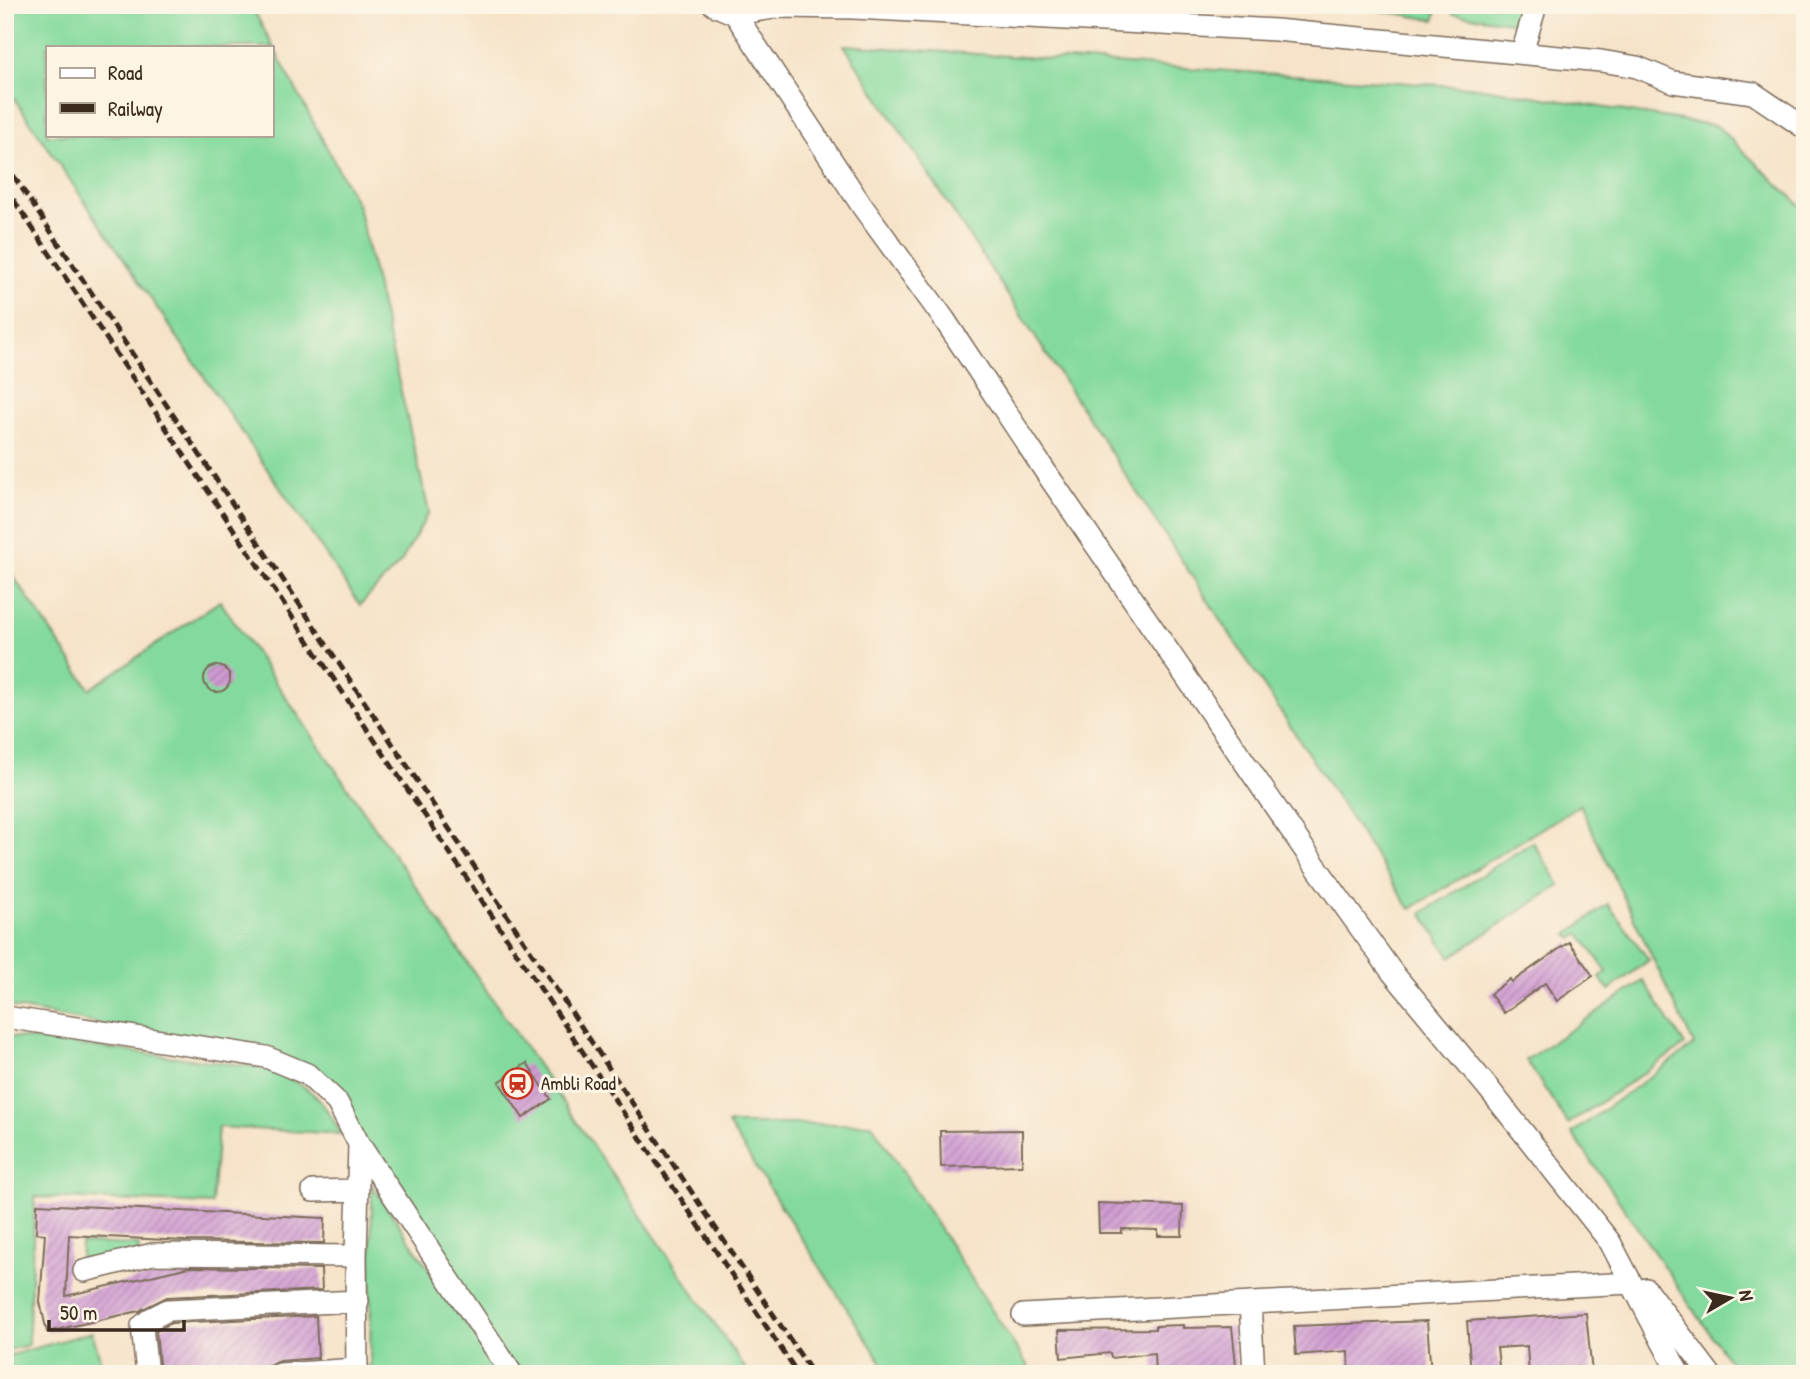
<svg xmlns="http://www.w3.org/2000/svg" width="1810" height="1379" viewBox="0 0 1810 1379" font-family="'Patrick Hand',sans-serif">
<defs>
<pattern id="building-hatch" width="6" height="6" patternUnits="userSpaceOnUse" patternTransform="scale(1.75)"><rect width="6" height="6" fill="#d09bd3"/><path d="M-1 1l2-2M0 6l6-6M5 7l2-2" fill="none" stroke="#aa7fab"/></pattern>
</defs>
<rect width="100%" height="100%" fill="#fcf5e5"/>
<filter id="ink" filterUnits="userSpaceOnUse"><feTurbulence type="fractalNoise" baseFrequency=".0143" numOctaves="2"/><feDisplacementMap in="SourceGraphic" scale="14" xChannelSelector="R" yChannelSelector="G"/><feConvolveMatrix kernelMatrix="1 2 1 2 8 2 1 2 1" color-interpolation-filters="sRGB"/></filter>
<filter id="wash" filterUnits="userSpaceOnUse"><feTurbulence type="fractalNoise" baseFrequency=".00686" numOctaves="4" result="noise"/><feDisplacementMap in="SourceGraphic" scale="28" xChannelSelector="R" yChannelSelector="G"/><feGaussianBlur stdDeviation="1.57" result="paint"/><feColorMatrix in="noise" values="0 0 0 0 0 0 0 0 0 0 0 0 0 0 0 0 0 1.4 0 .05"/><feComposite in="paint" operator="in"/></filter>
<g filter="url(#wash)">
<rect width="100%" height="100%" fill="#f6e3c9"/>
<!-- grass -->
<path fill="#84da9e" stroke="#60825e" stroke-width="2" fill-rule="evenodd" d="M5,5H251L358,206L429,512L401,562L360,605L5,85ZM271,47V135H47V47Z
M1382,5H1437L1435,20L1381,11Z
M1455,5H1520L1517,23L1453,14Z
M844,45L1484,88L1717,126L1805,210V1374H1738L1572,1133L1694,1045L1580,805L1410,909Z
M5,564L90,689L220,601L749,1374H516L339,1102L266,1055L5,1006Z
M1533,842L1560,885L1450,957L1422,913Z
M1608,904L1649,960L1609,990L1600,978L1607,972L1580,934L1573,939L1568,934Z
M1643,981L1685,1045L1568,1124L1526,1060Z
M5,1036L265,1068C307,1085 320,1093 341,1134L218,1127L212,1204L35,1197L28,1345L5,1351Z
M728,1124H872L1033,1374H889Z
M372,1185L500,1374H370Z
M81,1243L139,1245L138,1255L80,1269Z
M92,1332L102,1365L61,1374H12L8,1356Z"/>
<g id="blocks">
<!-- building -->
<path fill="url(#building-hatch)" d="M204 679a13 13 0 1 1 26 0a13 13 0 1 1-26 0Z
M1569,942L1593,976L1557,1001L1545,983L1504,1013L1490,994L1510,979L1512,982Z
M527,1063L551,1099L523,1118L499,1082Z
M1022,1130V1165L941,1167L940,1131Z
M1098,1203L1183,1206L1182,1236H1158V1230L1122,1229V1233H1099Z
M37,1204L325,1218L324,1243L185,1241L69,1235L66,1296L189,1267L321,1269L322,1290L167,1297L139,1311L47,1332L40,1302L45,1234L36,1233Z
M1586,1313L1592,1374H1529L1527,1346L1497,1348L1500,1374H1471L1467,1321Z
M316,1316L318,1358L279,1361L270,1366L160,1374L156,1331L171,1323Z
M1427,1321L1431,1374H1349L1348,1351L1296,1355L1294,1326Z
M1183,1325V1328L1232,1327L1237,1374H1155L1154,1353L1111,1358L1110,1353L1061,1358L1059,1330L1155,1329V1326Z"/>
</g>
</g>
<g filter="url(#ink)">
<use href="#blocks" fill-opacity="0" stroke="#7c6b5a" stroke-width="2"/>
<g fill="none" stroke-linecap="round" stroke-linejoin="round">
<defs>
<path id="minor" d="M714,5L735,14L780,7L854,8L1276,30L1601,61L1637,67L1673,82L1753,93L1805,128
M735,5V14L862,206L944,319L1045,471L1315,865L1392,972L1489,1089L1610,1242L1679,1374
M1522,53L1536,5
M5,1017L266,1057L307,1074L337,1102L359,1144L512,1374
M313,1191L358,1190
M84,1271L153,1254L356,1256
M1646,1289L1710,1374
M1250,1303L1254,1374
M1023,1315L1631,1283
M147,1374L142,1326L150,1319L168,1310L358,1301
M280,1374L358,1369
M357,1374L356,1256L359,1144"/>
</defs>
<!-- minor casing -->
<use href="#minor" stroke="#7c6b5a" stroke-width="24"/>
<!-- minor -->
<use href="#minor" stroke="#fff" stroke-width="21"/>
<!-- rail -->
<path stroke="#3b2a1e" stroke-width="5" stroke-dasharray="10 5" stroke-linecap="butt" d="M5,163L813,1374
M5,187L798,1374"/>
</g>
</g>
<!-- icons -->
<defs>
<symbol id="station-ring" viewBox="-11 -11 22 22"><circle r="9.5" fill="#fcf5e5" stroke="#c8321e" stroke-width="1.5"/><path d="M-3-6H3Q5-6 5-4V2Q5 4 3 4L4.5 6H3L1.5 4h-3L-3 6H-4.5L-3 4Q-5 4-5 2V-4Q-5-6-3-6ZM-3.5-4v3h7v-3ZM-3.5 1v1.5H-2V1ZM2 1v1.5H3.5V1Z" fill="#c8321e"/></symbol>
</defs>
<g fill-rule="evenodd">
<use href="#station-ring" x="500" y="1066" width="35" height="35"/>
</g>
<g text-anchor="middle" stroke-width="6" stroke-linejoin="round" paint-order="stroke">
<!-- poi labels -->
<g font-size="19" fill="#3b2a1e" stroke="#fcf5e5" text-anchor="start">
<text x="541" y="1090">Ambli Road</text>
</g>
</g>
<!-- margin -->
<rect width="1810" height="1379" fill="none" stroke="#fcf5e5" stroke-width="28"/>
<!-- legend -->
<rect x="46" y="46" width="228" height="91" fill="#fcf5e5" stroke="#afa495" stroke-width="2"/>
<rect x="60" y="68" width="35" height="10" fill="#ffffff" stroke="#afa495" stroke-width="2"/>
<text x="108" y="80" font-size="21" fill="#3b2a1e">Road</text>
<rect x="60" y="103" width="35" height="10" fill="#3b2a1e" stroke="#afa495" stroke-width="2"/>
<text x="108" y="116" font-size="21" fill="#3b2a1e">Railway</text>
<!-- north arrow -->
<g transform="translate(1730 1298) rotate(81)" stroke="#fcf5e5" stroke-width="5" paint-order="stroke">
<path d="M0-5L12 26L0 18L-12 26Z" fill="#3b2a1e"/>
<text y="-10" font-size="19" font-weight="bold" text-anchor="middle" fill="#3b2a1e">N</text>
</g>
<!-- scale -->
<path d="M49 1320v10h135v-10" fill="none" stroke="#3b2a1e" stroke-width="3.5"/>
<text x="60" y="1320" font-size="21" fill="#3b2a1e" stroke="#fcf5e5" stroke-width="5" paint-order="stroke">50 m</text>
</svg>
